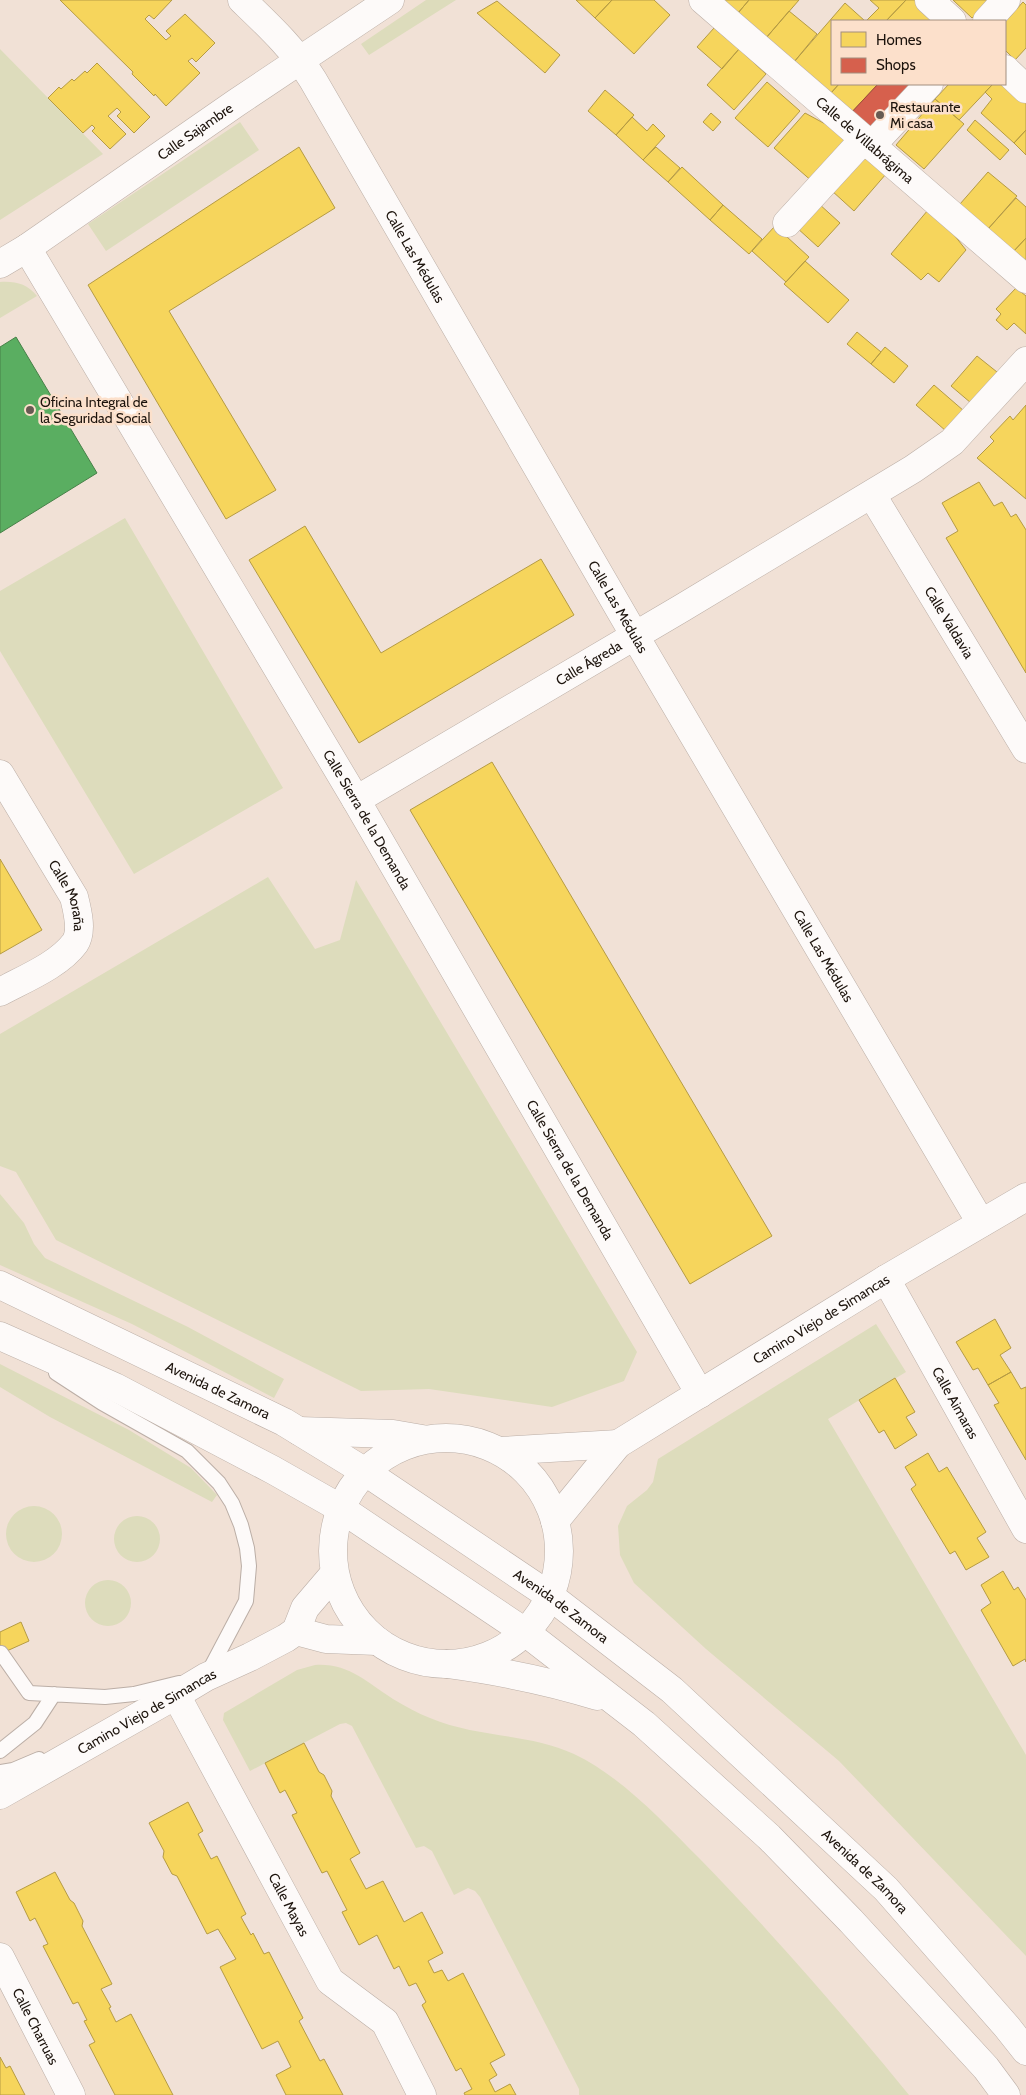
<svg xmlns="http://www.w3.org/2000/svg" width="1026" height="2095" viewBox="0 0 1026 2095" font-family="Cabin,sans-serif">
<rect width="100%" height="100%" fill="#f1e1d6"/>
<!-- green -->
<path fill="#dddcbc" d="M426,0H456L369,55L361,44Z
M0,49L103,154L0,220Z
M240,122L259,150L106,251L88,224Z
M0,282C16,281 27,284 37,296L0,318Z
M125,518L283,788L134,874L0,651V591Z
M268,877L315,949L340,940L356,880L637,1352L624,1381L552,1407L429,1389L361,1391L56,1240L16,1172L0,1166V1034Z
M0,1194L24,1223L34,1244L45,1258L188,1327L284,1379L274,1398L132,1324L0,1265Z
M876,1324L906,1372L828,1419L1026,1755V1956L839,1761L706,1649L634,1583L620,1555L618,1526L627,1506L647,1490L653,1482L658,1459Z
M0,1364L129,1430L191,1468L217,1495L212,1502L50,1417L0,1387Z
M6 1534a28 28 0 1 1 56 0a28 28 0 1 1-56 0Z
M114 1539a23 23 0 1 1 46 0a23 23 0 1 1-46 0Z
M85 1603a23 23 0 1 1 46 0a23 23 0 1 1-46 0Z
M315,1665C349,1663 366,1682 393,1699C405,1706 417,1713 430,1718C477,1738 529,1733 574,1754C622,1777 662,1821 699,1858C773,1934 842,2013 909,2095H579V2089L480,1897L475,1891L468,1888L454,1895L432,1851L424,1846L416,1848L352,1726L346,1723L340,1724L250,1771L223,1720L224,1713L297,1670Z"/>
<!-- homes -->
<path fill="#f6d55c" stroke="#b59b44" d="M60,0H172L154,19L149,15L145,19L166,40L171,36L166,31L185,14L215,43L196,62L192,58L188,61L200,73L166,106L155,94L154,96L132,74L133,72Z
M576,0H612L595,18Z
M612,0H654L670,15L634,54L595,18Z
M722,0H749L738,13Z
M749,0H799L766,38L738,13Z
M870,0H906L886,21H866L879,8Z
M906,0H917L933,21H886Z
M953,0H990L972,18Z
M497,1L560,55L545,73L477,13Z
M1023,2L1026,5V48L1015,60L1005,50V22Z
M845,3L865,21H832V84H839L831,93L794,62Z
M789,11L817,34L794,62L766,38Z
M714,28L739,49L722,69L697,47Z
M739,49L766,74L734,110L707,85Z
M97,63L150,117L134,133L117,116L121,112L117,108L108,116L126,134L110,149L92,131L95,128L92,125L83,133L48,98L59,87L61,89L72,79L74,81L85,71L87,73Z
M767,82L800,111L768,147L735,118Z
M839,84H878L850,114L831,93Z
M949,84H993L959,120L935,99Z
M993,84H1004L1026,102V130L1014,143L981,113L992,99L985,92Z
M605,90L634,115L616,135L588,111Z
M935,99L964,124L924,169L896,145Z
M711,113L721,122L713,131L703,122Z
M805,113L829,126L849,143L814,183L774,148Z
M632,117L647,131L653,124L665,136L643,160L616,135Z
M975,120L1009,150L1000,160L967,130Z
M1026,130V155L1014,143Z
M299,147L335,208L169,311L276,490L226,519L88,285Z
M656,147L680,168L668,182L643,160Z
M863,154L886,174L854,211L831,190Z
M682,167L723,205L710,220L668,182Z
M988,172L1017,196L988,229L960,204Z
M1016,198L1026,207V238L1013,252L988,229Z
M818,203L840,223L818,247L796,227Z
M723,205L762,239L749,254L710,220Z
M928,210L947,226L966,250L939,282L928,273L921,280L891,254Z
M775,226L809,257L786,282L752,251Z
M1026,238V263L1013,252Z
M805,261L849,300L828,323L784,284Z
M1016,288L1026,296V334L1014,323L1007,330L996,320L1001,314L996,309Z
M857,332L881,352L871,364L847,344Z
M885,347L908,366L894,383L871,364Z
M977,356L997,372L971,403L951,386Z
M934,385L964,411L946,431L916,405Z
M1026,405V499L977,458L994,441L990,437L1010,416L1013,420Z
M979,482L994,506L1002,502L1011,517L1016,514L1026,530V673L946,538L958,531L942,503Z
M305,526L381,653L541,559L574,615L359,743L249,560Z
M492,762L772,1236L690,1284L410,810Z
M0,859L42,930L0,954Z
M995,1319L1011,1348L1000,1355L1011,1372L988,1385L978,1368L973,1370L956,1342Z
M1011,1372L1021,1389L1026,1387V1460L994,1405L999,1403L988,1385Z
M895,1378L915,1412L906,1417L917,1435L895,1449L884,1430L879,1433L859,1400Z
M928,1453L939,1472L947,1467L986,1532L977,1538L989,1557L966,1570L955,1551L950,1554L911,1489L916,1485L905,1467Z
M1003,1571L1014,1590L1018,1587L1026,1600V1662L1025,1659L1013,1666L981,1610L991,1603L981,1585Z
M21,1622L29,1641L0,1654V1632Z
M304,1743L319,1772L324,1775L332,1791L331,1796L360,1853L350,1859L366,1889L383,1881L404,1922L422,1912L443,1953L428,1961L434,1973L442,1970L448,1981L463,1973L505,2055L490,2063L497,2075L489,2080L495,2092L510,2084L516,2095H465L464,2093L472,2089L461,2068L456,2071L422,2005L426,2002L416,1983L409,1986L399,1966L394,1969L377,1935L359,1945L342,1912L347,1910L327,1871L322,1873L292,1815L297,1813L285,1790L280,1793L265,1763Z
M188,1802L203,1831L198,1834L211,1859L217,1856L246,1914L241,1917L251,1935L253,1933L264,1954L269,1952L303,2018L299,2021L320,2061L324,2059L343,2095H286L276,2075L291,2067L278,2041L262,2049L220,1967L236,1959L218,1929L207,1934L177,1876L172,1874L163,1857L164,1851L149,1823Z
M55,1872L70,1900L74,1903L83,1921L82,1926L112,1984L101,1989L111,2007L109,2008L116,2022L131,2014L173,2095H115L89,2045L95,2042L84,2021L87,2020L78,2002L73,2004L43,1946L48,1944L35,1918L30,1921L16,1892Z
M0,2057L6,2068L10,2066L25,2095H0Z"/>
<!-- shops -->
<path fill="#d6604d" stroke="#9e493a" d="M878,84H917L868,129L850,114Z"/>
<!-- public -->
<path fill="#5aae61" stroke="#478048" d="M16,337L97,473L0,533V347Z"/>
<g fill="none" stroke-linecap="round" stroke-linejoin="round">
<defs>
<path id="service" d="M56,1373L102,1403L187,1451L219,1483L232,1503L241,1525L247,1548L249,1566L246,1601L208,1673
M1,1653L29,1693L105,1697L134,1694L179,1683
M0,1751L35,1723L54,1694
M0,1772L13,1770L39,1759"/>
<g id="minor">
<path id="s1" d="M242,0C268,25 294,49 313,80L635,636L981,1223"/>
<path id="s2" d="M703,0L1026,279"/>
<path d="M929,0L952,21"/>
<path d="M987,21L1006,0"/>
<path d="M1005,69L1026,89"/>
<path d="M871,146L929,84"/>
<path d="M787,223L864,139"/>
<path id="s3" d="M27,248L356,800L700,1394"/>
<path id="s4" d="M0,264L27,248L236,103L390,0"/>
<path id="s5" d="M872,495L1026,749"/>
<path id="s6" d="M0,774L74,897C77,909 83,931 75,943C59,965 24,979 0,992"/>
<path id="s7" d="M356,800L682,608L913,469L952,442L1026,361"/>
<path id="s8" d="M886,1279L1026,1529"/>
<path id="s9" d="M176,1695L330,1981L385,2022L422,2095"/>
<path id="s10" d="M0,1957L71,2095"/>
</g>
<g id="secondary">
<circle cx="446" cy="1551" r="113"/>
<path d="M500,1451L618,1444"/>
<path id="s11" d="M555,1521L618,1444L886,1279L1026,1197"/>
<path d="M296,1631L326,1639L377,1641"/>
<path id="s12" d="M0,1795L176,1695L206,1677L250,1657L286,1638L296,1631L305,1608L334,1574"/>
</g>
<g id="trunk">
<path id="s13" d="M0,1285L284,1422L364,1471L550,1596L672,1690L886,1889L1007,2027L1026,2051"/>
<path d="M0,1336L115,1387L273,1470L340,1508L525,1632L644,1724L769,1837L851,1921L986,2068L1006,2095"/>
<path d="M299,1431L393,1434L422,1439"/>
<path d="M447,1664C499,1671 546,1680 597,1696"/>
</g>
</defs>
<!-- service casing -->
<use href="#service" stroke="#bbaea6" stroke-width="16"/>
<!-- minor casing -->
<use href="#minor" stroke="#bbaea6" stroke-width="29"/>
<!-- secondary casing -->
<use href="#secondary" stroke="#bbaea6" stroke-width="29"/>
<!-- trunk casing -->
<use href="#trunk" stroke="#bbaea6" stroke-width="29"/>
<!-- service -->
<use href="#service" stroke="#fdfaf9" stroke-width="14"/>
<!-- minor -->
<use href="#minor" stroke="#fdfaf9" stroke-width="28"/>
<!-- secondary -->
<use href="#secondary" stroke="#fdfaf9" stroke-width="28"/>
<!-- trunk -->
<use href="#trunk" stroke="#fdfaf9" stroke-width="28"/>
</g>
<!-- markers -->
<g fill="#675b53" stroke="#fce0cb" stroke-width="2">
<circle cx="880" cy="115" r="5"/>
<circle cx="30" cy="410" r="5"/>
</g>
<g text-anchor="middle" stroke-width="5" stroke-linejoin="round" paint-order="stroke">
<!-- poi labels -->
<g font-size="14" fill="#1c130c" stroke="#fce0cb" text-anchor="start">
<text x="890" y="112">Restaurante<tspan x="890" dy="16">Mi casa</tspan></text>
<text x="40" y="407">Oficina Integral de<tspan x="40" dy="16">la Seguridad Social</tspan></text>
</g>
<!-- street labels -->
<g font-size="14" fill="#1c130c" stroke="#fce0cb">
<text dy="5" stroke="none"><textPath href="#s4" startOffset="236">Calle Sajambre</textPath></text>
<text dy="5" stroke="none"><textPath href="#s2" startOffset="214">Calle de Villabrágima</textPath></text>
<text dy="5" stroke="none"><textPath href="#s1" startOffset="311">Calle Las Médulas</textPath></text>
<text dy="5" stroke="none"><textPath href="#s1" startOffset="716">Calle Las Médulas</textPath></text>
<text dy="5" stroke="none"><textPath href="#s5" startOffset="149">Calle Valdavia</textPath></text>
<text dy="5" stroke="none"><textPath href="#s7" startOffset="270">Calle Ágreda</textPath></text>
<text dy="5" stroke="none"><textPath href="#s3" startOffset="665">Calle Sierra de la Demanda</textPath></text>
<text dy="5" stroke="none"><textPath href="#s6" startOffset="140">Calle Moraña</textPath></text>
<text dy="5" stroke="none"><textPath href="#s1" startOffset="1121">Calle Las Médulas</textPath></text>
<text dy="5" stroke="none"><textPath href="#s3" startOffset="1070">Calle Sierra de la Demanda</textPath></text>
<text dy="5" stroke="none"><textPath href="#s11" startOffset="338">Camino Viejo de Simancas</textPath></text>
<text dy="5" stroke="none"><textPath href="#s13" startOffset="242">Avenida de Zamora</textPath></text>
<text dy="5" stroke="none"><textPath href="#s8" startOffset="142">Calle Aimaras</textPath></text>
<text dy="5" stroke="none"><textPath href="#s13" startOffset="648">Avenida de Zamora</textPath></text>
<text dy="5" stroke="none"><textPath href="#s12" startOffset="169">Camino Viejo de Simancas</textPath></text>
<text dy="5" stroke="none"><textPath href="#s13" startOffset="1052">Avenida de Zamora</textPath></text>
<text dy="5" stroke="none"><textPath href="#s9" startOffset="238">Calle Mayas</textPath></text>
<text dy="5" stroke="none"><textPath href="#s10" startOffset="78">Calle Charruas</textPath></text>
</g>
</g>
<!-- legend -->
<rect x="831" y="20" width="175" height="65" fill="#fce0cb" stroke="#a28e7f"/>
<rect x="841" y="32" width="25" height="15" fill="#f6d55c" stroke="#a28e7f"/>
<text x="876" y="45" font-size="15" fill="#1c130c">Homes</text>
<rect x="841" y="58" width="25" height="15" fill="#d6604d" stroke="#a28e7f"/>
<text x="876" y="70" font-size="15" fill="#1c130c">Shops</text>
</svg>
